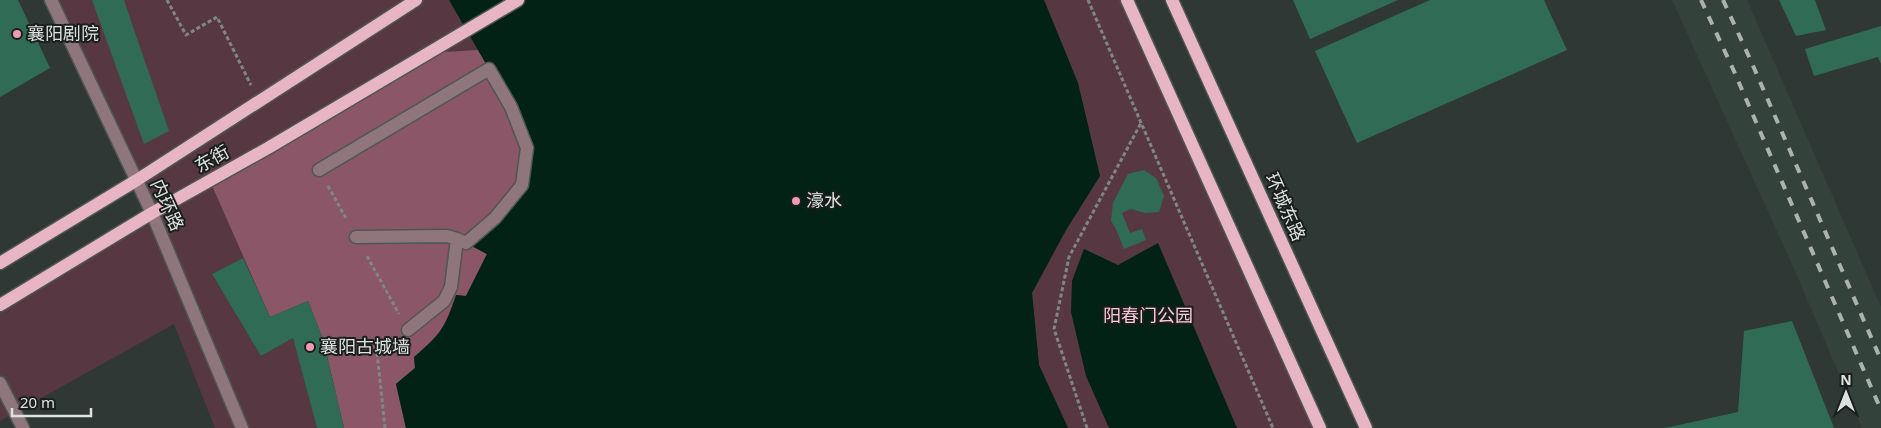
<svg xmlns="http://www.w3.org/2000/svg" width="1881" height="428" viewBox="0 0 1881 428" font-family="'Noto Sans','Noto Sans SC',sans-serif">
<rect width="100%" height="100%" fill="#2f3834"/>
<!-- built -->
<path fill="#33433c" d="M1672,0H1747L1881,307V428H1862L1795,271Z"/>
<!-- green -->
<path fill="#573842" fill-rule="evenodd" d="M51,0H449L511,107L466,296L428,345L415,368L396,384L406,428L323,339L308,301L270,317L243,258L212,274L261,356L293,338L317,428H215L174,324L0,421V305L152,213ZM163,236L190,287L240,421Z
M1044,0H1127L1320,428H1068L1039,365L1032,293L1066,230L1100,176L1078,83Z"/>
<!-- forest -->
<path fill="#8a5668" d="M478,50L511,107L527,148L522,185L466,243L487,254L466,296L456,295C445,328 441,334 414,357L415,368L396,384L406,428H344L323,339L308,301L270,317L210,181L428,53Z"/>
<!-- water -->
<path fill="#022216" d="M449,0H1044L1078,83L1100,176L1066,230L1032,293L1039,365L1068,428H406L396,384L415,368L414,357C441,334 445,328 456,295L466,296L487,254L466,243L522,185L527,148L511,107Z
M1158,243L1237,428H1109L1086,376L1071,312L1072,281L1084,249L1118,265Z"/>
<!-- building -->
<path fill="#306c55" d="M0,0H18L50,68L0,97Z
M92,0H124L132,24L169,131L144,144Z
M1293,0H1398L1310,39Z
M1430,0H1544L1567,50L1357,143L1315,51Z
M1779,0H1815L1826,30L1796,36Z
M1881,26V64L1878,57L1814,76L1805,49Z
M1144,170L1156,178L1164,196L1159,212L1145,213L1131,209L1122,213L1130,233L1142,229L1146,240L1124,249L1116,229L1111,221L1113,203L1128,174Z
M243,258L270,317L308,301L323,339L344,428H317L293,338L261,356L212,274Z
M1792,321L1834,428H1665L1738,412L1744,331Z"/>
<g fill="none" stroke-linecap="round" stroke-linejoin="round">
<defs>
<path id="minor" d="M51,0L152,213L242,428
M319,170L489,69L511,107L527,148L522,185L495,218L466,243L457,239
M356,237L447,236L457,239L451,287L444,301L408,330
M0,383L23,428"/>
<path id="major" d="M1127,0L1320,428
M1172,0L1366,428
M0,263L137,180L416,0
M0,305L152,213L268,148L518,0"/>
</defs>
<!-- minor casing -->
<use href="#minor" stroke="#4e5753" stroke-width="15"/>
<!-- major casing -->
<use href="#major" stroke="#4e5753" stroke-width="15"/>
<!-- path -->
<path stroke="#7f8783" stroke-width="3" stroke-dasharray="4 2.5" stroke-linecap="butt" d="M167,0L186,35L217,17L251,85
M1088,0L1273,428
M328,186L347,220
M367,256L399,314
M385,428L377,352L392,340
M1087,428L1054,329L1069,257L1141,123"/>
<!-- minor -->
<use href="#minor" stroke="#8f767d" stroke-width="12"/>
<!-- major -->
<use href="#major" stroke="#e8b5c5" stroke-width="12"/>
<!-- rail -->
<path stroke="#abb2af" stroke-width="4" stroke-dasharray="9 9" stroke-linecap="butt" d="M1701,0L1733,69L1881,410
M1723,0L1751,61L1881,360"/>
</g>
<!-- markers -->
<g fill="#f09ab7" stroke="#1a1e1c" stroke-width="2">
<circle cx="17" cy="34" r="5"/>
<circle cx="796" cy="201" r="5"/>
<circle cx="310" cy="347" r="5"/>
</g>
<g text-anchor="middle" stroke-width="4" stroke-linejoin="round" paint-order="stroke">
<!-- poi labels -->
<g font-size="18" fill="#dce2df" stroke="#1a1e1c" text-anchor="start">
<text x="27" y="40">襄阳剧院</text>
<text x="806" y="207">濠水</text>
<text x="320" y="353">襄阳古城墙</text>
</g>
<!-- street labels -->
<g font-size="18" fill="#dce2df" stroke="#1a1e1c">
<text transform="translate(212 159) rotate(-29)" y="6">东街</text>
<text transform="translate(167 205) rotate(66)" y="6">内环路</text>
<text transform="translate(1285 207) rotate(66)" y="6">环城东路</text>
</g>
<!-- park labels -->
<g font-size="18" fill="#fdc9d9" stroke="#1a1e1c">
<text x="1148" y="322">阳春门公园</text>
</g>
</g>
<!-- north arrow -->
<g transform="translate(1846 393)" stroke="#1a1e1c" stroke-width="4" paint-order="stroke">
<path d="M0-4L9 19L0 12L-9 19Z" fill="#dce2df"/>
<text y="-8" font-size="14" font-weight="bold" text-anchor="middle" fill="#dce2df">N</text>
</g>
<!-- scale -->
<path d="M12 408v8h79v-8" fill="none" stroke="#dce2df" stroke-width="2.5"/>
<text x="20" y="408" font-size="15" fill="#dce2df" stroke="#1a1e1c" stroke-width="4" paint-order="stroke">20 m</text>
</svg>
